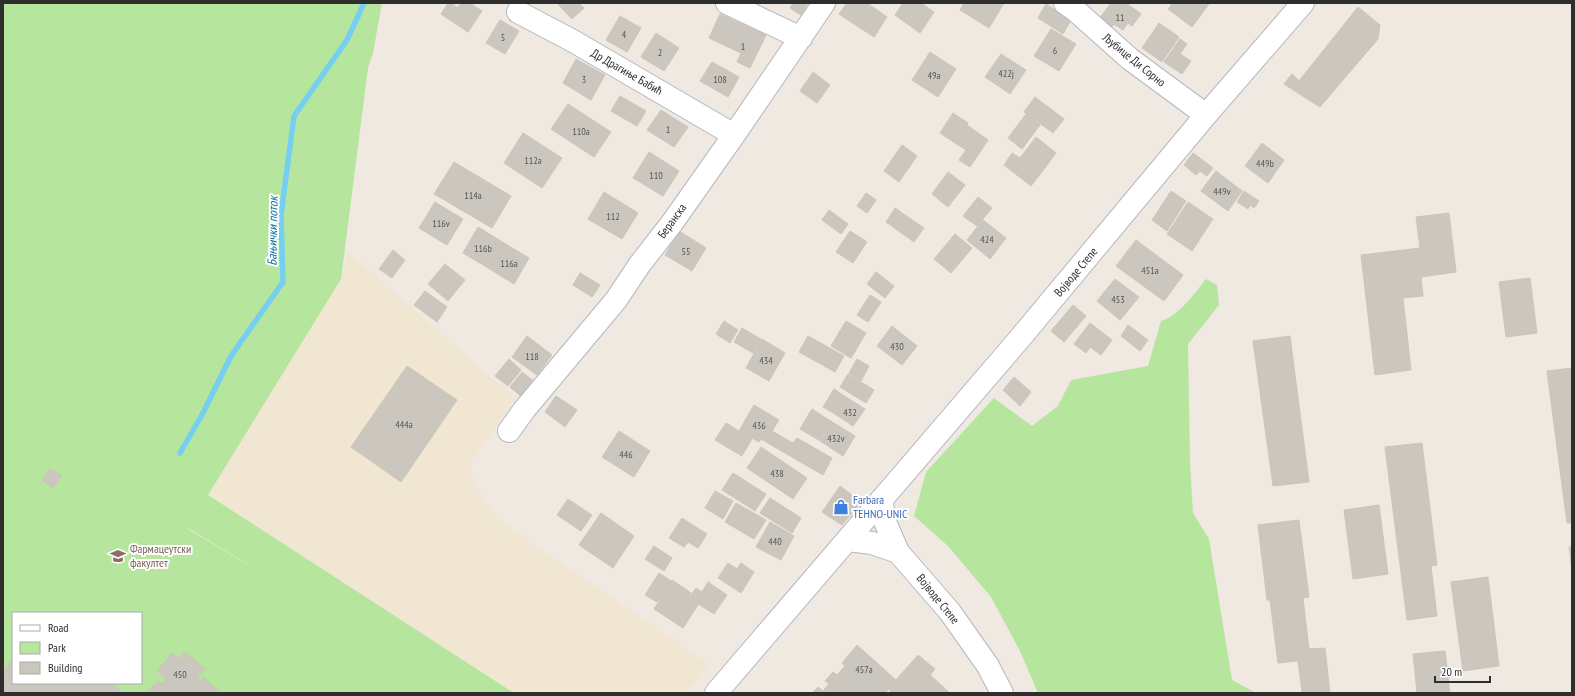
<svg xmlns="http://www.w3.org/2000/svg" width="1575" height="696" viewBox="0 0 1575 696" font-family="'PT Sans Narrow',sans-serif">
<rect width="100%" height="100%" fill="#efe9e1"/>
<!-- education -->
<path fill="#f0e6d1" d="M348,252L515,399L471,462V471L475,485L486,504L503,523L709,664L686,693H514L208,495L341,279Z"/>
<!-- green -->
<path fill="#b6e59e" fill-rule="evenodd" d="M3,3H382L373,53L368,68L341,279L208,495L514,693H3ZM188,528L275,581L188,529ZM13,613H141V683H13Z
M1206,279L1217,285L1219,305L1188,344L1190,463L1193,513L1209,539L1232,680L1256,693H1038L1020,651L991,597L948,546L914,516L926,472L994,398L1032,426L1058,406L1071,380L1148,366L1161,321C1180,315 1193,295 1206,279Z"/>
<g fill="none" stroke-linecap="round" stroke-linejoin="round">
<!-- stream -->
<path stroke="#75cff0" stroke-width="5.5" d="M180,453L203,413L231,356L283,282L281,215L294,116L347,40L364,3"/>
</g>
<!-- building -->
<path fill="#cbc7bf" stroke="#cbc5ba" d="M448,3H451L458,8L461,3H470L482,11L468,32L441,14Z
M557,3H579L584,8L572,19Z
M793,3H808L801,15L790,8Z
M847,3H867L887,17L874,37L839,14Z
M903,3H921L934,12L920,33L895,15Z
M964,3H1004L989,28L960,10Z
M1111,3H1126L1141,14L1132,26L1128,23L1123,30L1114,24L1111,28L1099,19Z
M1173,3H1208L1209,4L1192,27L1168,9Z
M1046,4L1071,20L1063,34L1038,18Z
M1358,7L1380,25L1378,39L1320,107L1284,84L1292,74L1299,81Z
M720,14L766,35L750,68L737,62L741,53L709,38Z
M620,16L641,28L627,52L606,40Z
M500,20L519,31L505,54L486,43Z
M1159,23L1179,37L1162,62L1142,48Z
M1051,29L1076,44L1059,71L1034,56Z
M656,33L679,48L664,71L641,57Z
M1180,39L1187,44L1180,54L1191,61L1182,74L1164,62Z
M930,52L956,69L938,97L912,80Z
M1001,54L1026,70L1010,94L985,77Z
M576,59L605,75L591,100L563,83Z
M712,62L739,77L728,97L700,81Z
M813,72L830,85L817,103L800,91Z
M620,96L646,111L637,126L611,111Z
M1035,97L1064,119L1053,133L1024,112Z
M568,104L611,132L594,157L551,129Z
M661,110L688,127L674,147L647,130Z
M953,113L968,123L955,143L940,133Z
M1026,114L1040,125L1022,149L1008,138Z
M967,125L988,140L970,167L959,160L966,150L955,143Z
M523,133L562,158L542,188L504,163Z
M1036,137L1056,153L1045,168L1024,153Z
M1262,143L1284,160L1268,183L1245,166Z
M902,145L917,156L899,182L884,171Z
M649,152L679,171L663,196L633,178Z
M1012,153L1020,158L1024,153L1045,168L1031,186L1004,165Z
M1193,153L1213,168L1207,176L1200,171L1196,175L1184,165Z
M454,162L511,196L492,228L434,194Z
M1216,171L1242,191L1228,211L1201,191Z
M948,172L965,185L948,207L932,194Z
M1171,191L1186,201L1167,231L1152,220Z
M1244,191L1259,201L1254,208L1250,205L1248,209L1237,202Z
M604,192L638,213L622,239L588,219Z
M866,193L876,200L867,213L857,206Z
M978,197L992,208L977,226L963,216Z
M435,202L463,219L447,245L419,228Z
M1188,202L1213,219L1192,251L1167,234Z
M895,208L924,228L914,242L886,222Z
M829,210L848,224L841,234L822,220Z
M1449,213L1456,272L1421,277L1423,296L1403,298L1411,370L1375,375L1361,255L1420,248L1416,217Z
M983,220L1006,238L990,259L967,240Z
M478,227L504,243L488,268L463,253Z
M679,231L706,248L692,271L665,255Z
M850,231L867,242L853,263L836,252Z
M955,234L972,248L951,273L934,259Z
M1136,240L1183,275L1164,301L1116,266Z
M504,243L529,258L514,284L488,268Z
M393,250L405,260L392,278L379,269Z
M445,264L465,280L448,301L428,284Z
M876,272L894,286L885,298L867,284Z
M580,273L600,285L592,297L573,285Z
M1530,278L1537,333L1506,337L1499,282Z
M1115,279L1139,297L1120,320L1097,301Z
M425,291L447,307L437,322L414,305Z
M870,295L881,302L868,322L857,315Z
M1073,305L1086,316L1064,342L1051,331Z
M724,321L738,330L730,343L716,334Z
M846,321L866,333L851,358L831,346Z
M1090,323L1112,340L1101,355L1090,347L1086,353L1074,344Z
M1128,325L1148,340L1140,351L1121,336Z
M892,326L917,346L902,365L877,346Z
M742,328L761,339L753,353L734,342Z
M527,336L552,355L537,375L512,357Z
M808,336L844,356L835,372L799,352Z
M1290,336L1309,482L1273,486L1253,341Z
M762,339L785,353L769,381L746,368Z
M509,359L521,370L508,386L495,376Z
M857,359L869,366L861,381L849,373Z
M407,366L457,400L401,482L351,447Z
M1572,368V523H1567L1547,371Z
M522,372L536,383L523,398L510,387Z
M848,374L874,390L866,403L840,387Z
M1014,377L1031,392L1020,406L1003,390Z
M834,389L846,397L835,414L823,407Z
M556,396L577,410L565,427L545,412Z
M846,397L865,409L853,426L835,414Z
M754,405L779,420L772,431L779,435L773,446L761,439L759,442L739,431Z
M812,409L829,420L817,439L800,429Z
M829,420L855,436L843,456L817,439Z
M726,423L752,439L742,456L715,440Z
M619,431L650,451L634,477L602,457Z
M779,435L793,443L797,438L832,458L823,475L773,446Z
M1422,443L1437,565L1431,566L1437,616L1407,620L1385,447Z
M761,447L807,478L793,499L747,468Z
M50,468L62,476L53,488L42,480Z
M733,473L766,494L755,511L722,490Z
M840,486L861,502L842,525L822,512Z
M715,491L733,501L723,519L705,508Z
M770,498L801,518L792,533L760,513Z
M568,499L592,515L581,531L557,515Z
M736,503L766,520L754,539L725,522Z
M1379,505L1388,574L1353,579L1344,510Z
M601,513L634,536L613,568L579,545Z
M682,518L707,534L698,548L688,542L684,547L669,538Z
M1299,520L1309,597L1303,598L1309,649L1325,648L1330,693H1302L1298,661L1278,663L1270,600H1267L1258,525Z
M770,522L794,536L781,560L756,547Z
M654,546L672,558L664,571L645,559Z
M1569,547H1572V570Z
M728,563L737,569L741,563L754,572L741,593L718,578Z
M659,573L671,581L657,602L645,595Z
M1488,577L1499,666L1463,671L1451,582Z
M672,580L691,593L688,598L698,605L683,628L654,609Z
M708,582L727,595L714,614L689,598L696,588L702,592Z
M857,645L896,680L885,693H825L823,691L829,684L825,681L833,672L837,675L845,666L842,663Z
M1445,651L1450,693H1417L1413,654Z
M185,652L205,669L197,678L201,681L203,677L221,693H147L158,681L162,684L166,679L157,671L172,653L179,659Z
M918,655L935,669L930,675L950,693H892L888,689Z
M13,659V683H111L123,693H3V671Z
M818,687L823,691L825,693H812Z"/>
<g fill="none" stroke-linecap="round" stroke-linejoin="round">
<defs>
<path id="minor" d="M727,3L801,38
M1065,3L1075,10L1130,59L1206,115
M518,12L573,41L734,135
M509,431L524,410L616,300L640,264L672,223L734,135L824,3
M881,500L886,524L898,552
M848,540L872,543L898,552L950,612L988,666L1002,693
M716,693L1021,337L1206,115L1303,3"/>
</defs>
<!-- minor casing -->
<use href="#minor" stroke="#b4b7c1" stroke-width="24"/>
<!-- minor -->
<use href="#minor" stroke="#fff" stroke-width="22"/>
</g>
<!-- icons -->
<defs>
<symbol id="shop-bare" viewBox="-9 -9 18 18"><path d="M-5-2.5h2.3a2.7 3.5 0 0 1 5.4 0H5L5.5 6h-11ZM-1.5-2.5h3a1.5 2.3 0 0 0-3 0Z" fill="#3f7fe0" stroke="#fff" stroke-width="2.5" paint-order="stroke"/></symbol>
<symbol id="university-bare" viewBox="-9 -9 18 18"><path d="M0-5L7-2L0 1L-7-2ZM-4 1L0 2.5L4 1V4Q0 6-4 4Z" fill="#8d6e63" stroke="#fff" stroke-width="2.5" paint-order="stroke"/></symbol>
</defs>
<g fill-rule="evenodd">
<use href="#shop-bare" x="830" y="496" width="22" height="22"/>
<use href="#university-bare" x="107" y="545" width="22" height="22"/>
</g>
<g text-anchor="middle" stroke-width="4" stroke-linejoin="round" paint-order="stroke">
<!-- number labels -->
<g font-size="10" fill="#555452">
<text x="1120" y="21">11</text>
<text x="624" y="38">4</text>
<text x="503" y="41">5</text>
<text x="743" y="50">1</text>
<text x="1055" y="54">6</text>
<text x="660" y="56">2</text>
<text x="1006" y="77">422j</text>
<text x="934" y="79">49a</text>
<text x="584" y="83">3</text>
<text x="720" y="83">108</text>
<text x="668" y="133">1</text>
<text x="581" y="135">110a</text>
<text x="533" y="164">112a</text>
<text x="1265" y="167">449b</text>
<text x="656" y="179">110</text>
<text x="1222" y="195">449v</text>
<text x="473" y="199">114a</text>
<text x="613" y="220">112</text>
<text x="441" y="227">116v</text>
<text x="987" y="243">424</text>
<text x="483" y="252">116b</text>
<text x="686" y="255">55</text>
<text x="509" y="267">116a</text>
<text x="1150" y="274">451a</text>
<text x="1118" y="303">453</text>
<text x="897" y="350">430</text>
<text x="532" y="360">118</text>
<text x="766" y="364">434</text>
<text x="850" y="416">432</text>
<text x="404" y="428">444a</text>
<text x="759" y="429">436</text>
<text x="836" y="442">432v</text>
<text x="626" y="458">446</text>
<text x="777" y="477">438</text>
<text x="775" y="545">440</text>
<text x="864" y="673">457a</text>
<text x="180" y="678">450</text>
</g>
<!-- street labels -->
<g font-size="12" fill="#2e2e2e" stroke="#fff">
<text transform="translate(1134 60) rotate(39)" y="4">Љубице Ди Сорно</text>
<text transform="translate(627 72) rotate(30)" y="4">Др Драгиње Бабић</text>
<text transform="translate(672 221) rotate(-54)" y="4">Беранска</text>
<text transform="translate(1076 272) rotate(-50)" y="4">Војводе Степе</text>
<text transform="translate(938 599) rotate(51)" y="4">Војводе Степе</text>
</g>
<!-- shop labels -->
<g font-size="12" fill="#366cbe" stroke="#fff" text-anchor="start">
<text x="853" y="504">Farbara<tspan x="853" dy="14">TEHNO-UNIC</tspan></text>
</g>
<!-- education labels -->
<g font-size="12" fill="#785e54" stroke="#fff" text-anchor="start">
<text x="130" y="553">Фармацеутски<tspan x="130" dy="14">факултет</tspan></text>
</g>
<!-- water labels -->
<g font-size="13" font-style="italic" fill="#0d6fa3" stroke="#fff">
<text transform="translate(272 231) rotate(-89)" y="5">Бањички поток</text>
</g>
</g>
<!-- border -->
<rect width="1575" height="696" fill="none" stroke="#2e2e2e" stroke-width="8"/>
<!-- legend -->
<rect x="12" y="612" width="130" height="72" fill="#ffffff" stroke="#ababab"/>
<rect x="20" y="625" width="20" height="6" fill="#ffffff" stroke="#ababab"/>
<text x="48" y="632" font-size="12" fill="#2e2e2e">Road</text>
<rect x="20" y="642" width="20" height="12" fill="#b6e59e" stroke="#ababab"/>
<text x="48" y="652" font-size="12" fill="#2e2e2e">Park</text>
<rect x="20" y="662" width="20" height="12" fill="#cbc7bf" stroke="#ababab"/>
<text x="48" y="672" font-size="12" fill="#2e2e2e">Building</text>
<!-- scale -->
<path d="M1435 676v6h55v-6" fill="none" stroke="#2e2e2e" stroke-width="2"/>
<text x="1441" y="676" font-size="12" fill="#2e2e2e" stroke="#ffffff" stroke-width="3" paint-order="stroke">20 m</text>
</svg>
